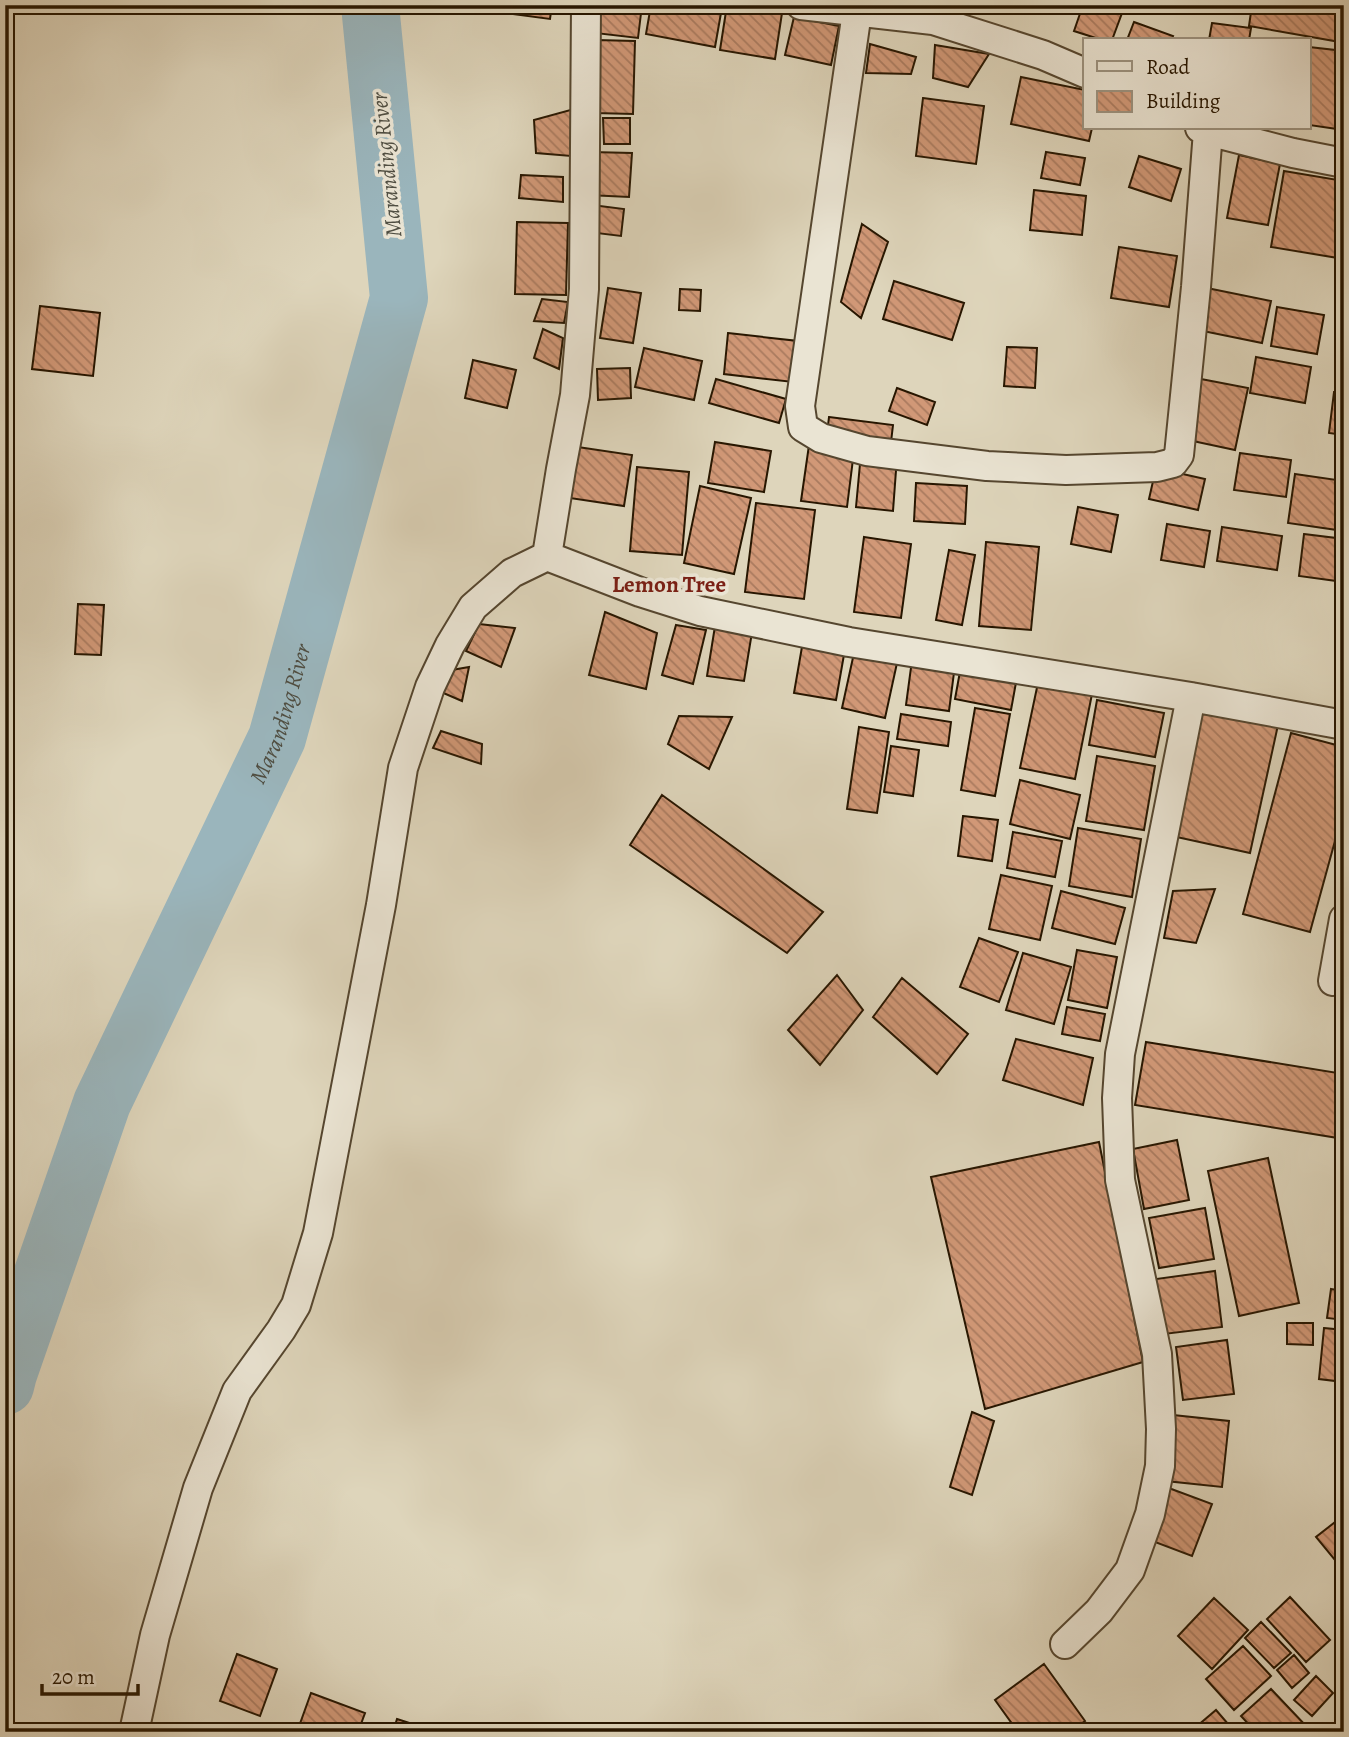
<svg xmlns="http://www.w3.org/2000/svg" width="1349" height="1737" viewBox="0 0 1349 1737" font-family="Alegreya,serif">
<defs>
<pattern id="building-back-hatch" width="6" height="6" patternUnits="userSpaceOnUse" patternTransform="scale(1.75)"><rect width="6" height="6" fill="#d19877"/><path d="M-1 5l2 2M0 0l6 6M5-1l2 2" fill="none" stroke="#aa7b5f"/></pattern>
</defs>
<rect width="100%" height="100%" fill="#ded5bb"/>
<filter id="stains"><feTurbulence type="fractalNoise" baseFrequency=".00286" numOctaves="4"/><feColorMatrix values="0 0 0 0 .2 0 0 0 0 .09 0 0 0 0 .02 0 0 0 .5 -.17"/></filter>
<radialGradient id="worn" r=".72"><stop offset=".6" stop-color="#630" stop-opacity="0"/><stop offset="1" stop-color="#630" stop-opacity=".3"/></radialGradient>
<g fill="none" stroke-linecap="round" stroke-linejoin="round">
<!-- river -->
<path stroke="#9ab5bc" stroke-width="58" id="s1" d="M5,1386L8,1374L102,1103L277,738L399,298L370,5"/>
</g>
<!-- building -->
<path fill="url(#building-back-hatch)" stroke="#271600" stroke-width="2" d="M513,5H552L550,19L512,14Z
M599,5H642L638,38L595,33Z
M651,5H683L721,13L715,47L646,34Z
M727,5L782,13L775,59L720,50Z
M1083,5H1125L1112,40H1102L1074,31Z
M1138,5H1188L1187,10Z
M1252,5H1302L1344,13V23L1340,42L1249,26Z
M794,17L839,26L831,65L785,55Z
M1134,22L1173,36L1171,40H1127Z
M1212,23L1251,28L1249,40H1209Z
M596,40L635,41L633,114L595,113Z
M870,44L916,57L911,74L866,73Z
M935,45L989,54L968,87L933,78Z
M1309,47L1344,51V130L1309,125Z
M1021,77L1085,90V128H1092L1089,141L1011,124Z
M923,98L984,106L976,164L916,156Z
M574,109L571,156L536,153L534,120Z
M603,118H630V144H604Z
M591,152L632,153L629,197L588,195Z
M1046,152L1085,158L1080,185L1041,178Z
M1239,155L1280,164L1268,225L1227,218Z
M1139,156L1181,169L1171,201L1129,187Z
M1284,171L1344,181V259L1271,247Z
M521,175L563,177V202L519,198Z
M1034,190L1086,196L1082,235L1030,230Z
M592,205L624,209L621,236L588,232Z
M517,222L568,223L566,295L515,294Z
M862,224L888,242L861,318L841,302Z
M1119,247L1177,256L1169,307L1111,298Z
M894,281L964,303L952,340L883,319Z
M608,288L641,293L633,343L600,338Z
M1207,288L1271,301L1262,343L1198,330Z
M680,289L701,290L700,311L679,310Z
M542,299L568,302L564,323L534,321Z
M40,306L100,313L93,376L32,369Z
M1277,307L1324,315L1317,354L1271,346Z
M543,329L563,338L559,369L534,358Z
M728,333L798,341L793,382L724,374Z
M1007,347L1037,348L1035,388L1004,386Z
M644,348L702,361L694,400L635,387Z
M1256,357L1311,367L1305,403L1250,393Z
M473,360L516,370L507,408L465,398Z
M630,368L631,398L598,400L597,369Z
M716,379L786,399L779,423L709,403Z
M1201,379L1248,388L1235,450L1188,440Z
M897,388L935,402L927,425L889,411Z
M1334,392L1344,393V435L1329,433Z
M829,417L893,425L891,442L827,434Z
M715,442L771,451L764,492L708,483Z
M809,445L854,451L847,507L801,501Z
M571,446L632,455L624,506L563,497Z
M861,453L897,457L893,511L856,507Z
M1240,453L1291,460L1286,497L1234,490Z
M637,467L689,472L682,555L630,551Z
M1156,468L1205,479L1198,510L1149,499Z
M1295,474L1344,481V531L1288,523Z
M916,483L967,486L965,524L914,521Z
M700,486L751,498L734,574L684,563Z
M756,503L815,510L804,599L745,592Z
M1078,507L1118,515L1111,552L1071,544Z
M1167,524L1210,531L1204,567L1161,560Z
M1222,527L1282,536L1277,570L1217,561Z
M1304,534L1344,539V582L1299,576Z
M864,537L911,544L901,618L854,612Z
M986,542L1039,547L1031,630L979,626Z
M949,550L975,555L962,625L936,620Z
M78,604L104,605L101,655L75,654Z
M605,612L657,633L646,689L589,675Z
M716,620L753,626L744,681L707,676Z
M479,624L515,628L501,667L466,651Z
M676,625L706,630L693,684L662,675Z
M803,641L845,649L836,700L794,693Z
M854,653L897,663L885,718L842,708Z
M912,660L955,665L949,711L906,705Z
M961,666L1017,677L1011,710L955,699Z
M469,667L462,701L441,692L452,670Z
M1039,678L1093,689L1075,779L1020,768Z
M1097,700L1164,713L1155,757L1089,745Z
M975,708L1010,714L995,796L961,790Z
M1201,708L1278,725L1250,853L1172,836Z
M901,714L951,722L948,746L897,739Z
M679,716L732,717L709,769L668,744Z
M859,727L889,732L877,813L847,809Z
M441,731L482,744L481,764L433,748Z
M1291,733L1344,747V808L1310,932L1243,914Z
M891,746L919,750L913,796L884,792Z
M1097,756L1155,766L1144,830L1086,821Z
M1020,780L1080,795L1070,839L1010,824Z
M662,795L823,912L787,953L630,845Z
M963,816L998,820L992,861L958,856Z
M1078,828L1141,839L1132,897L1069,886Z
M1013,832L1062,841L1055,877L1007,868Z
M1001,875L1052,886L1040,940L989,929Z
M1215,889L1196,943L1164,938L1173,891Z
M1061,891L1125,908L1115,944L1052,928Z
M979,938L1018,952L999,1002L960,987Z
M1077,950L1117,957L1107,1008L1068,1000Z
M1023,953L1071,967L1054,1024L1006,1010Z
M837,975L863,1010L820,1065L788,1030Z
M902,978L968,1034L937,1074L873,1017Z
M1067,1007L1105,1014L1100,1041L1062,1034Z
M1016,1039L1093,1058L1083,1105L1003,1080Z
M1146,1042L1344,1074V1139L1135,1105Z
M1177,1140L1189,1200L1144,1209L1133,1149Z
M1099,1142L1143,1362L985,1409L931,1177Z
M1268,1158L1299,1303L1239,1316L1208,1171Z
M1205,1208L1214,1259L1159,1268L1149,1218Z
M1343,1238H1344V1282L1337,1281Z
M1215,1271L1222,1327L1164,1334L1156,1279Z
M1331,1289L1344,1291V1320L1327,1318Z
M1287,1323H1313V1345L1287,1344Z
M1324,1328L1344,1330V1382L1319,1379Z
M1227,1340L1234,1394L1183,1400L1176,1347Z
M972,1412L994,1421L972,1495L950,1487Z
M1173,1415L1229,1421L1222,1487L1166,1481Z
M1166,1487L1212,1504L1192,1556L1147,1539Z
M1344,1515V1571L1316,1537Z
M1290,1597L1330,1640L1306,1662L1267,1619Z
M1214,1598L1248,1630L1212,1669L1178,1636Z
M1261,1622L1291,1653L1274,1668L1245,1638Z
M1243,1646L1271,1676L1234,1710L1206,1679Z
M237,1654L277,1669L260,1716L220,1701Z
M1294,1655L1309,1673L1292,1688L1277,1670Z
M1044,1664L1085,1721L1070,1732H1018L995,1700Z
M1316,1676L1333,1693L1312,1716L1294,1700Z
M1271,1689L1308,1728L1304,1732H1256L1241,1716Z
M311,1693L365,1713L358,1732H297Z
M1216,1710L1235,1732H1190Z
M397,1719L437,1732H393Z"/>
<g fill="none" stroke-linecap="round" stroke-linejoin="round">
<defs>
<path id="street" d="M801,5L933,20L936,5
M857,12L800,406L803,427L821,438L867,451L987,466L1066,470L1157,467L1173,463L1179,455L1196,287L1208,131
M933,20L1043,55L1085,73
M1200,128L1208,131L1293,153L1344,163
M547,556L640,592L700,611L849,642L1191,697L1344,725
M1333,981L1344,919
M1065,1644L1099,1611L1130,1570L1150,1514L1160,1466L1161,1429L1157,1354L1120,1180L1117,1098L1120,1054L1191,697
M134,1732L155,1635L198,1488L237,1391L281,1330L296,1305L318,1233L381,905L403,768L430,687L450,645L473,607L512,573L547,556L561,469L575,395L584,289L586,5"/>
</defs>
<!-- street casing -->
<use href="#street" stroke="#55462f" stroke-width="32"/>
<!-- street -->
<use href="#street" stroke="#eae4d3" stroke-width="28"/>
</g>
<g text-anchor="middle" stroke-width="7" stroke-linejoin="round" paint-order="stroke">
<!-- water labels -->
<g font-size="23" font-style="italic" fill="#4f4e42" stroke="#eae4d3">
<text transform="translate(386 165) rotate(-96)" y="8">Maranding River</text>
<text dy="8" stroke="none"><textPath href="#s1" startOffset="728">Maranding River</textPath></text>
</g>
<!-- neighbourhood labels -->
<g font-size="23" font-weight="bold" fill="#7a1f14" stroke="#eae4d3">
<text x="669" y="592">Lemon Tree</text>
</g>
</g>
<!-- margin -->
<rect width="1349" height="1737" fill="none" stroke="#ded5bb" stroke-width="28"/>
<rect x="7" y="7" width="1335" height="1723" fill="none" stroke="#271600" stroke-width="3.5"/>
<rect x="14" y="14" width="1321" height="1709" fill="none" stroke="#271600" stroke-width="2"/>
<!-- legend -->
<rect x="1083" y="38" width="228" height="91" fill="#eae4d3" stroke="#9c927f" stroke-width="2"/>
<rect x="1097" y="61" width="35" height="10" fill="#eae4d3" stroke="#9c927f" stroke-width="2"/>
<text x="1146" y="74" font-size="21" fill="#271600">Road</text>
<rect x="1097" y="91" width="35" height="21" fill="url(#building-back-hatch)" stroke="#9c927f" stroke-width="2"/>
<text x="1146" y="108" font-size="21" fill="#271600">Building</text>
<!-- scale -->
<path d="M42 1684v10h96v-10" fill="none" stroke="#271600" stroke-width="3.5"/>
<text x="52" y="1684" font-size="21" fill="#271600" stroke="#eae4d3" stroke-width="5" paint-order="stroke">20 m</text>
<rect width="100%" height="100%" filter="url(#stains)"/>
<rect width="100%" height="100%" fill="url(#worn)"/>
</svg>
